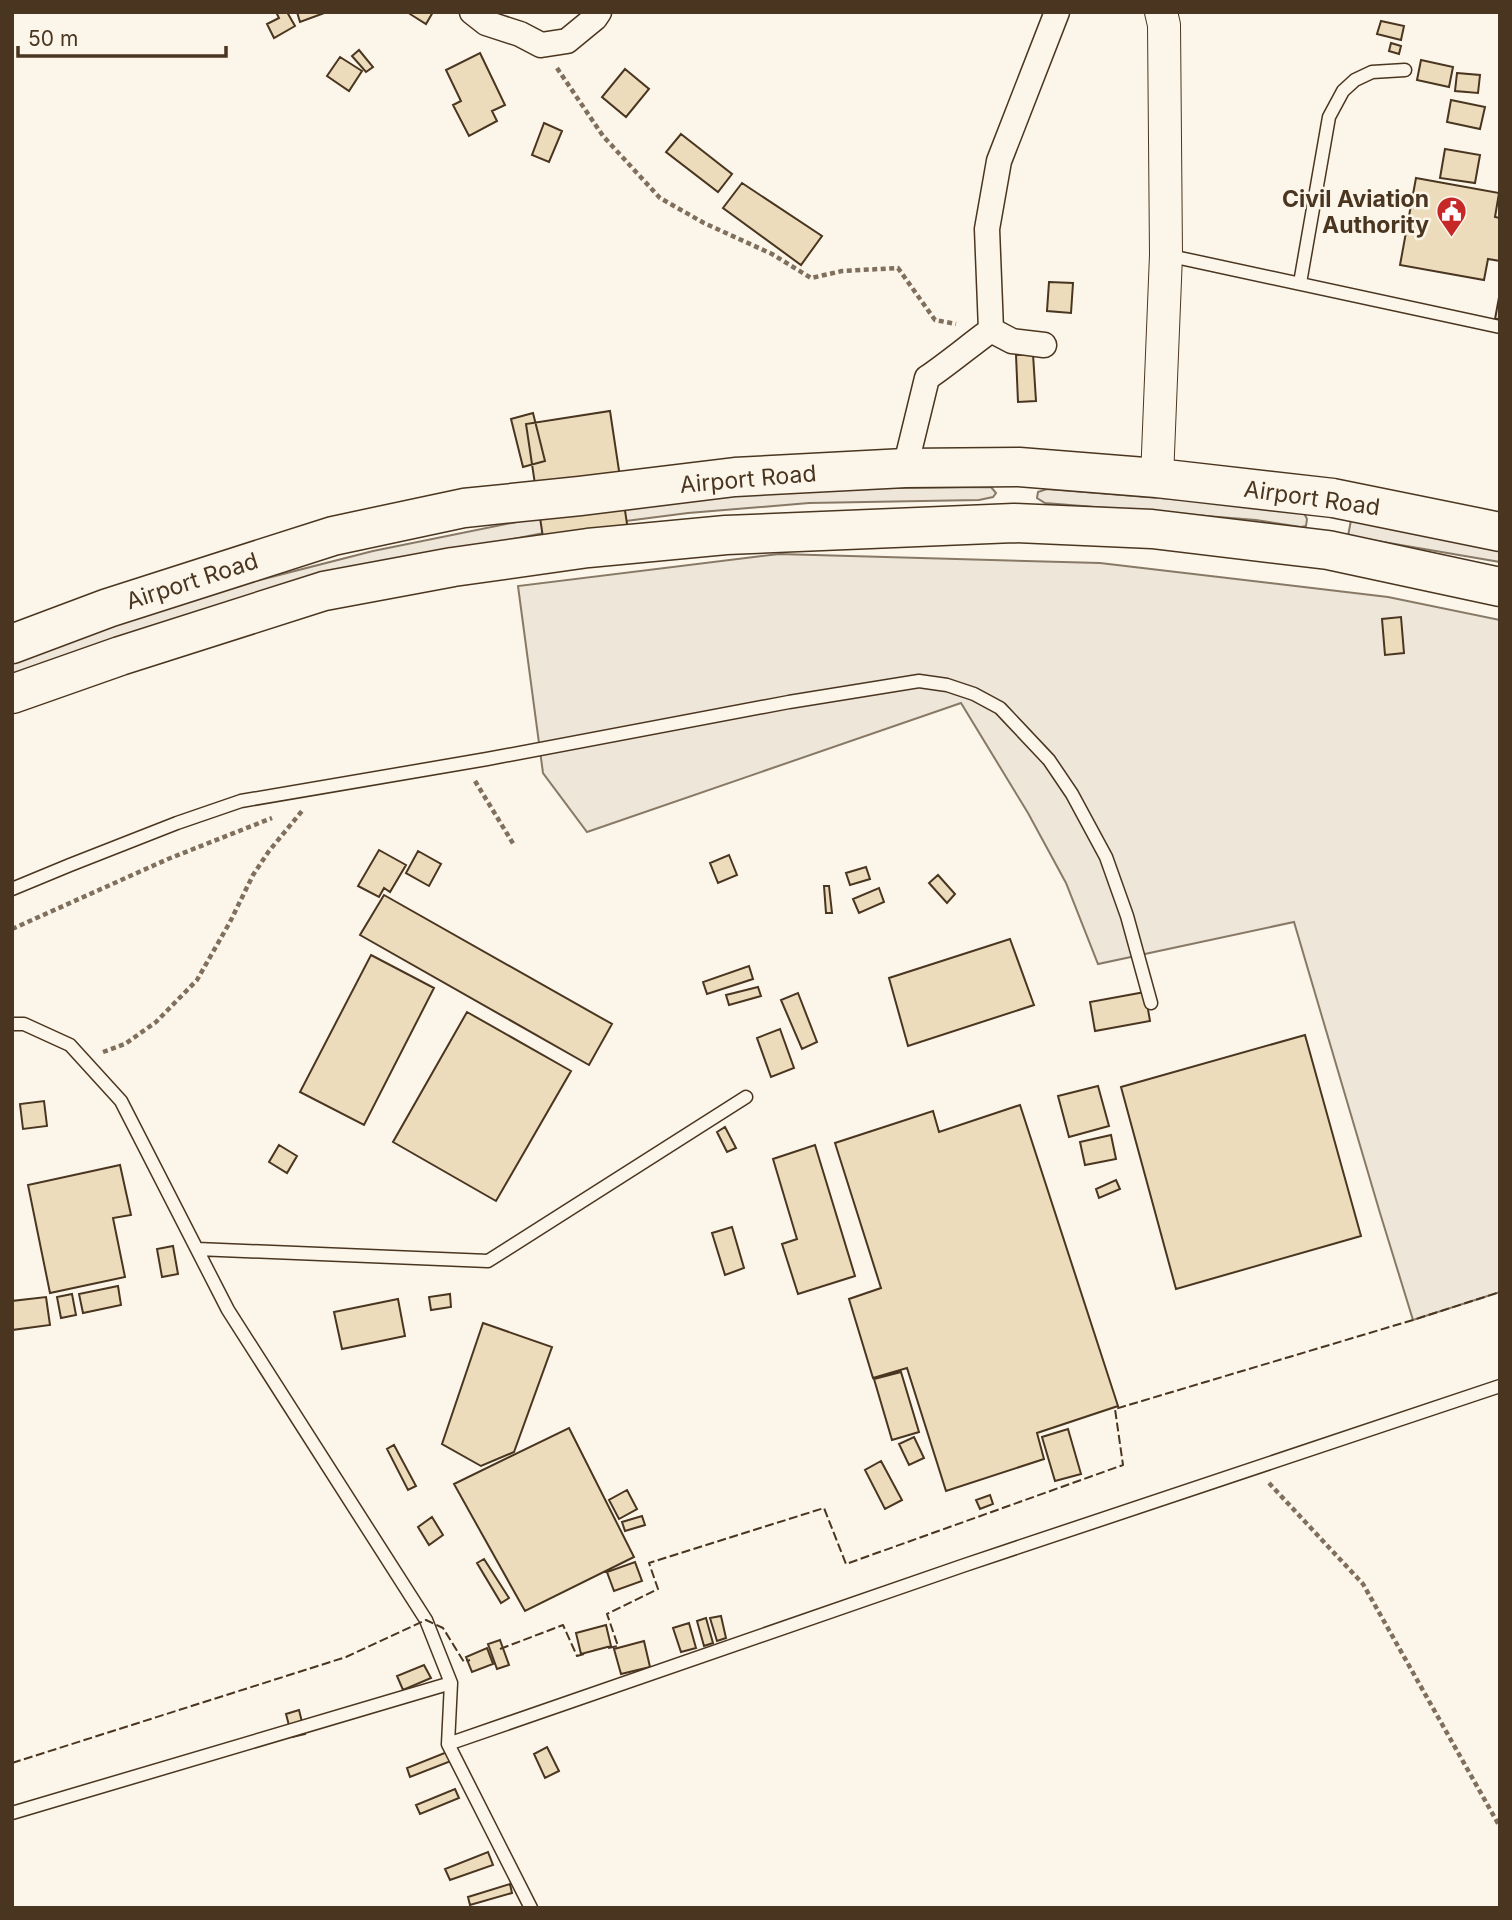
<svg xmlns="http://www.w3.org/2000/svg" width="1512" height="1920" viewBox="0 0 1512 1920" font-family="Inter,sans-serif">
<rect width="100%" height="100%" fill="#fbf6e9"/>
<!-- green -->
<path fill="#ede6d9" stroke="#887966" stroke-width="2" d="M991,487L996,493L993,497L979,500L809,503L688,513L564,529L382,565L12,676V659L224,589L373,551L551,515L799,489Z
M1047,489L1247,505L1304,513L1307,519L1306,526L1301,527L1256,520L1045,503L1037,498L1038,492Z
M1351,520L1500,546V562L1348,536Z
M779,554L1100,563L1388,597L1500,620V1292L1413,1320L1380,1213L1294,922L1098,964L1066,883L1028,813L961,703L587,832L543,773L518,586Z"/>
<!-- building -->
<path fill="#ecdcbc" stroke="#4a3520" stroke-width="2" d="M276,12H287L295,26L274,38L267,24L279,18Z
M297,12H327L300,22Z
M411,12H433L426,24L410,14Z
M1381,21L1404,26L1401,40L1377,34Z
M1391,43L1401,46L1399,54L1389,51Z
M359,50L373,67L366,72L352,56Z
M480,53L505,105L492,111L497,121L469,136L453,105L461,101L446,70Z
M340,57L362,71L349,91L327,76Z
M1421,60L1453,67L1449,87L1417,80Z
M625,69L649,89L626,117L602,97Z
M1457,73L1480,75L1478,93L1455,91Z
M1451,100L1485,107L1480,129L1447,122Z
M544,123L562,131L549,162L532,155Z
M681,134L732,174L718,192L666,152Z
M1445,149L1480,155L1475,183L1440,178Z
M1416,178L1499,193L1495,217L1500,218V261L1488,259L1484,280L1400,265Z
M742,183L822,236L801,265L723,208Z
M1049,282L1073,283L1071,313L1047,311Z
M1500,292V319H1495Z
M1033,354L1036,401L1018,402L1016,355Z
M610,411L632,557L548,571L526,424Z
M533,413L545,461L523,467L511,419Z
M1401,617L1404,653L1385,655L1382,619Z
M379,850L406,865L390,892L384,888L379,897L358,886Z
M418,851L441,864L429,886L406,873Z
M729,855L737,875L718,883L710,863Z
M866,867L870,879L850,885L846,873Z
M938,875L955,894L947,903L929,883Z
M824,886H829L832,913H826Z
M879,888L884,902L859,913L853,899Z
M384,895L612,1024L589,1065L360,935Z
M1010,939L1034,1005L908,1046L889,978Z
M371,955L434,988L364,1125L300,1092Z
M749,966L753,979L707,994L703,982Z
M758,987L761,996L729,1005L726,995Z
M1145,992L1150,1021L1095,1031L1090,1002Z
M798,993L817,1042L802,1049L781,1000Z
M467,1012L571,1071L496,1201L393,1142Z
M780,1029L794,1068L771,1077L757,1038Z
M1305,1035L1361,1236L1176,1289L1121,1087Z
M1098,1086L1109,1126L1069,1137L1058,1096Z
M44,1101L47,1126L23,1129L20,1104Z
M1020,1105L1118,1406L1037,1433L1044,1459L946,1491L907,1368L873,1378L849,1299L881,1288L835,1143L933,1111L939,1132Z
M725,1127L736,1148L727,1152L717,1132Z
M1111,1135L1116,1159L1085,1165L1080,1142Z
M279,1145L297,1156L287,1173L269,1162Z
M815,1145L855,1276L798,1294L782,1244L797,1239L773,1159Z
M120,1165L131,1215L113,1218L125,1277L50,1293L28,1185Z
M1116,1180L1120,1189L1099,1198L1096,1189Z
M732,1227L744,1268L725,1275L712,1233Z
M173,1246L178,1274L162,1277L157,1249Z
M118,1286L121,1305L83,1313L79,1294Z
M72,1294L76,1315L61,1318L57,1297Z
M450,1294L451,1307L431,1310L429,1297Z
M46,1297L50,1325L12,1330V1301Z
M398,1299L405,1336L342,1349L334,1312Z
M483,1323L552,1347L514,1452L481,1466L442,1444Z
M901,1372L919,1432L892,1440L874,1379Z
M569,1428L634,1557L525,1611L454,1484Z
M1068,1429L1081,1474L1055,1481L1042,1437Z
M914,1437L924,1458L909,1465L899,1444Z
M394,1445L416,1486L408,1490L387,1449Z
M881,1461L902,1500L885,1509L865,1470Z
M627,1490L637,1509L619,1519L609,1500Z
M990,1495L993,1504L980,1509L976,1500Z
M642,1516L645,1525L625,1531L622,1522Z
M432,1517L443,1535L429,1545L418,1527Z
M484,1559L509,1598L501,1603L477,1563Z
M635,1562L642,1581L614,1591L607,1572Z
M721,1616L726,1638L717,1641L710,1618Z
M706,1618L713,1643L704,1646L697,1621Z
M689,1623L696,1648L681,1652L673,1628Z
M606,1625L611,1646L581,1654L576,1633Z
M500,1640L509,1665L497,1669L488,1644Z
M644,1641L650,1667L621,1674L614,1649Z
M487,1648L493,1664L472,1672L466,1657Z
M424,1665L431,1678L403,1690L397,1676Z
M299,1710L305,1734L292,1737L286,1714Z
M547,1747L559,1771L545,1778L534,1754Z
M447,1752L451,1761L410,1777L407,1768Z
M455,1789L459,1798L420,1814L416,1805Z
M488,1852L493,1865L450,1880L445,1869Z
M510,1884L512,1893L470,1905L468,1897Z"/>
<g fill="none" stroke-linecap="round" stroke-linejoin="round">
<defs>
<path id="service" d="M1166,255L1500,327
M1300,283L1329,117L1343,91L1355,80L1372,72L1405,70
M12,889L70,865L177,823L241,801L487,759L789,702L919,681L947,685L974,694L1000,708L1049,760L1072,794L1106,857L1127,916L1151,1003
M12,1024H24L70,1045L121,1101L228,1310L426,1620L451,1683L448,1744L531,1908
M197,1249L488,1261L746,1097
M448,1744L965,1565L1500,1386
M12,1813L451,1683"/>
<path id="minor" d="M472,12L486,23L520,34L541,45L567,41L595,18L599,12
M991,330L987,229L999,161L1057,12
M905,468L927,378C949,363 969,346 991,330L1012,341L1044,345"/>
<path id="tertiary" d="M1157,478L1166,255L1164,25L1161,12"/>
<path id="trunk" d="M12,644L108,608L333,536L464,508L580,496L735,477L905,468L1019,467L1157,478L1333,498L1500,532
M12,694L120,656L324,591L453,567L588,548L726,535L1014,523L1152,529L1328,550L1500,587"/>
</defs>
<!-- service casing -->
<use href="#service" stroke="#4a3520" stroke-width="15"/>
<!-- minor casing -->
<use href="#minor" stroke="#4a3520" stroke-width="27"/>
<!-- tertiary casing -->
<use href="#tertiary" stroke="#4a3520" stroke-width="34"/>
<!-- trunk casing -->
<use href="#trunk" stroke="#4a3520" stroke-width="41"/>
<!-- path -->
<path stroke="#7f6f5c" stroke-width="4.5" stroke-dasharray="5 3.5" stroke-linecap="butt" d="M557,68L603,136L660,198L704,223L772,254L811,278L842,271L898,268L935,320L956,324
M475,781L514,845
M12,929L168,859L272,818
M103,1052L125,1044L156,1022L197,980L230,922L253,875L269,851L302,811
M1269,1483L1363,1584L1500,1827"/>
<!-- service -->
<use href="#service" stroke="#fbf6e9" stroke-width="12"/>
<!-- minor -->
<use href="#minor" stroke="#fbf6e9" stroke-width="24"/>
<!-- tertiary -->
<use href="#tertiary" stroke="#fbf6e9" stroke-width="32"/>
<!-- trunk -->
<use href="#trunk" stroke="#fbf6e9" stroke-width="38"/>
<!-- fence -->
<path stroke="#4a3520" stroke-width="2" stroke-dasharray="9 3.5" stroke-linecap="butt" d="M608,1648L618,1646L607,1614L658,1589L649,1563L824,1508L846,1564L1123,1465L1115,1409L1413,1320L1500,1292
M500,1649L563,1625L577,1656L584,1654
M12,1763L346,1657L426,1620L443,1628L464,1662L470,1660"/>
</g>
<!-- icons -->
<defs>
<symbol id="civic-pin" viewBox="-11 -11 22 30"><path d="M0 17L-7.5 6A9.5 9.5 0 1 1 7.5 6Z" fill="#c62828" stroke="#fbf6e9"/><path d="M-.6-6.5H3V-4.5H.6V-3L4-1V1h2V6H-6V1h2V-1L-.6-3ZM-1.2 2.5V6h2.4V2.5Z" fill="#fff"/></symbol>
</defs>
<g fill-rule="evenodd">
<use href="#civic-pin" x="1434" y="194" width="35" height="47"/>
</g>
<g text-anchor="middle" stroke-width="5" stroke-linejoin="round" paint-order="stroke">
<!-- poi labels -->
<g font-size="23" font-weight="bold" fill="#4a3520" stroke="#fbf6e9" text-anchor="end">
<text x="1429" y="207">Civil Aviation<tspan x="1429" dy="26">Authority</tspan></text>
</g>
<!-- street labels -->
<g font-size="23" fill="#4a3520" stroke="#fbf6e9">
<text transform="translate(748 479) rotate(-5)" y="8">Airport Road</text>
<text transform="translate(1312 498) rotate(8)" y="8">Airport Road</text>
<text transform="translate(192 581) rotate(-18)" y="8">Airport Road</text>
</g>
</g>
<!-- border -->
<rect width="1512" height="1920" fill="none" stroke="#4a3520" stroke-width="28"/>
<!-- scale -->
<path d="M18 46v10h208v-10" fill="none" stroke="#4a3520" stroke-width="3.5"/>
<text x="28" y="46" font-size="21" fill="#4a3520" stroke="#fbf6e9" stroke-width="5" paint-order="stroke">50 m</text>
</svg>
